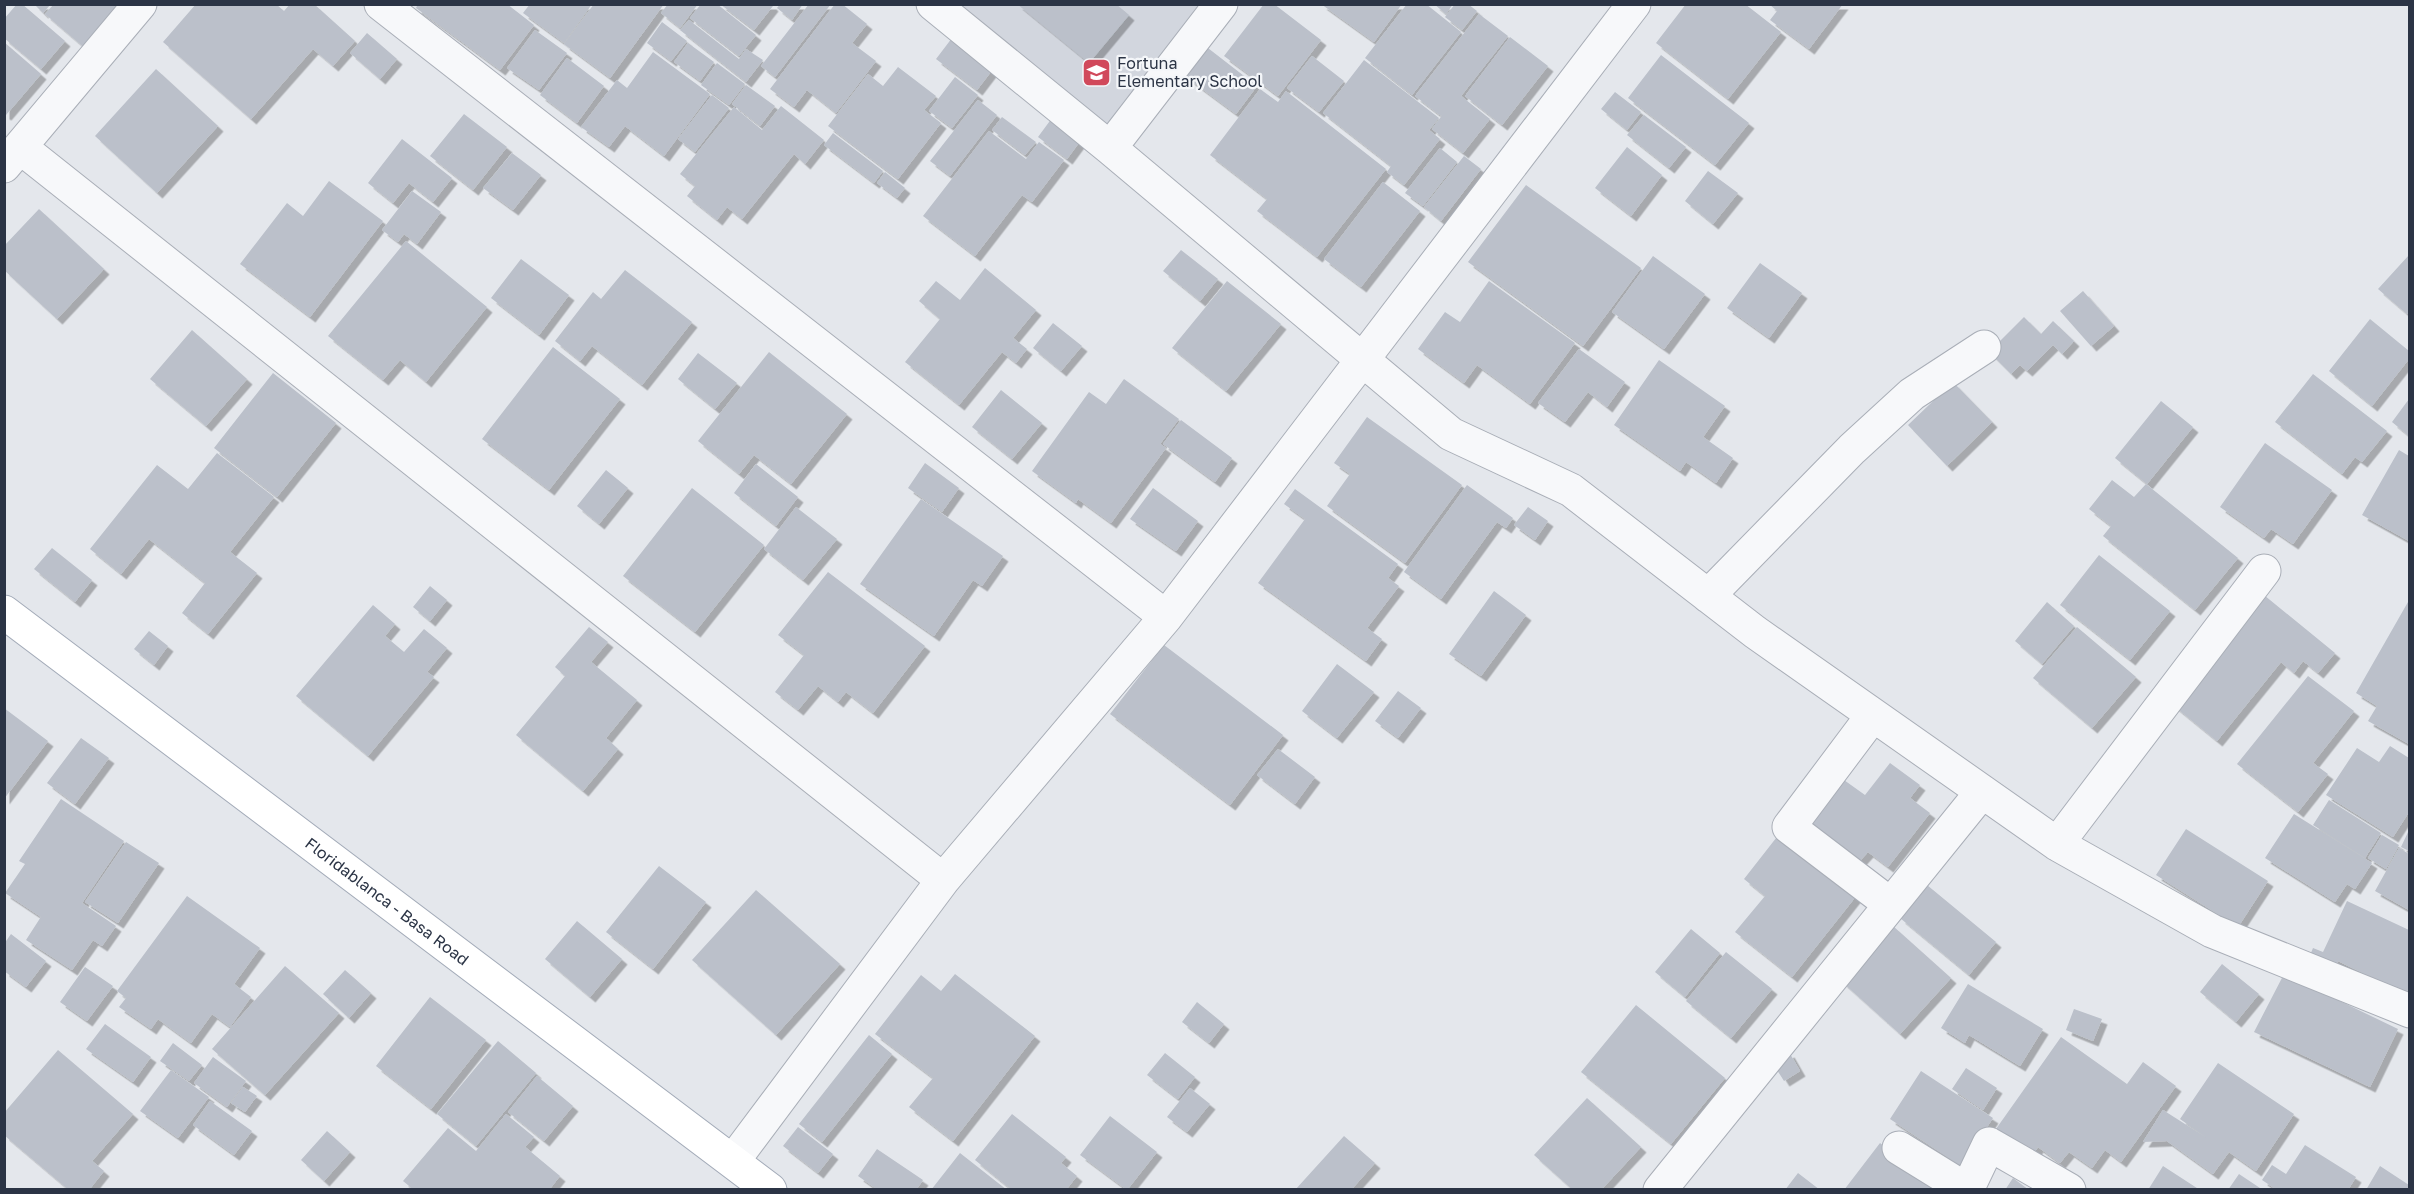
<svg xmlns="http://www.w3.org/2000/svg" width="2414" height="1194" viewBox="0 0 2414 1194" font-family="'Golos Text',sans-serif">
<defs>
<filter id="shadow"><feDropShadow dx="5.5" dy="5.5" stdDeviation="0" flood-color="#0004"/></filter>
</defs>
<rect width="100%" height="100%" fill="#e4e7ec"/>
<!-- built -->
<path fill="#d2d6de" d="M947,5H1215L1112,139Z"/>
<!-- building -->
<path fill="#bbc0ca" filter="url(#shadow)" d="M17,4H22L65,41L41,69L4,38V19Z
M34,4H51L43,13Z
M54,4H126L86,49L45,14Z
M196,4H276L284,11L290,4H314L355,41L333,66L313,49L251,119L163,42Z
M418,4H507L534,25L500,70L416,8Z
M530,4H592L564,43L523,13Z
M594,4H664L610,78L564,44Z
M668,4H698L680,28L661,13Z
M701,4H717L756,35L739,56L690,18Z
M720,4H771L773,6L754,30Z
M780,4H803L792,20L777,8Z
M809,4H831L775,77L761,66Z
M835,4H842L867,24L852,43L876,61L836,113L807,90L794,107L770,89Z
M1017,4H1116L1129,15L1089,63Z
M1264,4H1274L1321,40L1278,96L1224,56Z
M1321,4H1402L1374,42Z
M1407,4H1426L1461,32L1412,95L1365,58Z
M1434,4H1453L1446,14Z
M1455,4H1468L1477,11L1462,30L1445,17Z
M1686,4H1745L1781,32L1728,99L1656,43Z
M1769,4H1843L1809,49L1770,20L1777,11Z
M1479,14L1508,36L1461,96L1490,119L1463,153L1432,129L1443,114L1441,116L1415,96Z
M689,20L739,59L746,49L763,60L746,82L680,30Z
M662,22L687,41L671,61L647,43Z
M535,30L567,53L539,90L507,68Z
M367,33L397,59L380,79L350,53Z
M1510,37L1548,66L1502,125L1465,96Z
M952,38L993,69L977,90L936,59Z
M4,42L41,74L6,115L4,114Z
M688,43L714,62L700,81L674,62Z
M1204,45L1257,86L1236,114L1182,74Z
M653,52L710,94L664,156L625,126L609,147L581,127L617,80L627,88Z
M1661,55L1749,123L1715,165L1628,98Z
M1312,56L1344,81L1319,112L1287,88Z
M567,58L604,86L577,123L540,95Z
M1364,60L1439,118L1429,130L1440,139L1404,185L1387,172L1391,166L1323,113Z
M717,63L745,84L729,105L701,85Z
M898,67L936,96L924,110L941,123L898,179L828,126L868,74L883,86Z
M156,69L218,126L157,193L95,136Z
M955,77L978,95L952,128L929,111Z
M746,85L775,106L760,126L732,104Z
M1260,89L1278,102L1286,91L1386,169L1317,257L1257,211L1267,199L1210,155Z
M1615,92L1641,112L1627,130L1601,109Z
M712,95L729,108L695,152L678,139Z
M978,100L997,115L950,176L930,161Z
M781,106L824,140L805,164L794,154L742,219L727,207L717,220L687,196L695,186L680,174L734,107L762,130Z
M464,114L507,147L473,190L430,156Z
M1644,115L1686,147L1669,168L1627,135Z
M1002,117L1036,142L1025,155L992,130Z
M1052,118L1081,140L1067,159L1038,137Z
M989,131L1026,159L1039,142L1064,160L1032,202L1022,195L975,256L923,216Z
M833,133L883,171L874,183L824,145Z
M402,139L452,178L433,202L409,183L393,203L368,183Z
M1627,147L1662,175L1631,216L1595,188Z
M1440,148L1457,162L1423,206L1405,193Z
M512,153L541,175L513,210L483,188Z
M1464,156L1481,169L1441,221L1424,207Z
M1708,171L1738,193L1713,224L1685,201Z
M885,172L905,188L897,198L877,183Z
M329,181L383,221L310,317L240,264L287,203L303,216Z
M1383,182L1420,211L1361,287L1324,259Z
M1526,185L1641,268L1583,346L1468,262Z
M412,191L441,212L417,244L404,234L398,242L382,230Z
M39,209L104,269L57,319L4,270V246Z
M406,241L487,307L426,382L400,360L383,380L328,336Z
M1181,250L1218,279L1200,301L1163,271Z
M2409,255V312L2407,314L2378,289Z
M1653,256L1705,294L1664,349L1612,312Z
M521,259L569,295L539,335L491,298Z
M1760,263L1802,293L1769,338L1727,308Z
M985,268L1036,310L1013,338L1027,349L1016,363L1002,352L959,405L905,362L940,319L919,301L936,281L960,300Z
M625,270L692,322L642,385L592,346L580,361L555,341L593,292L601,299Z
M1227,281L1281,324L1226,391L1172,348Z
M1489,281L1575,343L1530,404L1477,365L1464,383L1418,349L1445,312L1460,322Z
M2083,291L2114,326L2091,346L2060,311Z
M2024,317L2041,334L2053,321L2074,341L2062,354L2053,345L2027,371L2020,365L2011,374L1989,352Z
M2370,319L2409,351V359L2372,406L2329,371Z
M1053,323L1082,346L1061,371L1033,348Z
M192,330L247,379L206,426L150,379Z
M553,347L620,399L549,490L482,439Z
M1579,349L1625,382L1607,407L1588,392L1565,422L1538,403Z
M769,352L847,414L791,484L754,455L739,474L698,441Z
M698,353L737,383L715,409L678,379Z
M1659,360L1725,406L1703,437L1733,458L1716,483L1686,462L1680,471L1614,425Z
M273,373L336,423L277,497L214,448Z
M2313,374L2387,431L2362,462L2355,457L2342,474L2275,422Z
M1124,379L1179,419L1160,444L1166,448L1111,523L1078,499L1076,503L1032,471L1089,392L1106,404Z
M1953,382L1992,422L1947,466L1908,425Z
M1001,390L1042,423L1012,459L972,427Z
M2409,399V436L2392,422Z
M2161,401L2193,427L2147,484L2115,458Z
M1367,417L1462,485L1405,563L1327,506L1350,474L1334,463Z
M1181,420L1232,458L1215,482L1163,444Z
M2265,443L2332,490L2293,544L2271,529L2264,538L2220,507Z
M2399,450L2409,456V541L2362,515Z
M217,453L274,497L230,552L257,573L208,634L182,613L205,583L149,539L121,574L90,549L157,465L188,489Z
M925,463L959,488L942,512L908,488Z
M756,464L798,497L776,526L734,493Z
M606,470L628,488L599,524L577,506Z
M2112,480L2134,497L2146,484L2238,558L2195,610L2103,536L2111,526L2089,509Z
M1467,485L1513,518L1506,528L1497,522L1441,599L1404,572Z
M692,488L764,545L695,632L623,576Z
M1153,488L1198,521L1176,551L1130,519Z
M1295,489L1398,564L1388,578L1399,586L1367,628L1382,639L1366,661L1258,583L1305,519L1284,504Z
M921,499L1003,556L982,586L973,580L934,636L860,584Z
M796,507L837,539L803,580L764,549Z
M1528,507L1548,521L1535,540L1514,525Z
M52,548L92,580L75,602L34,569Z
M2099,555L2170,611L2130,660L2060,605Z
M828,572L925,646L873,713L846,692L838,702L818,686L798,710L775,692L804,655L778,635Z
M430,586L447,600L430,621L413,607Z
M1494,591L1526,615L1481,676L1449,654Z
M2259,591L2335,653L2318,673L2303,661L2294,673L2281,662L2217,741L2168,701Z
M2047,602L2074,626L2042,664L2015,641Z
M2408,602L2409,603V744L2368,721L2377,706L2356,693Z
M373,605L395,624L385,636L404,652L424,629L447,648L427,672L434,677L368,756L296,696Z
M589,627L608,642L591,662L637,700L606,738L618,749L583,791L516,735L565,676L555,667Z
M2077,627L2136,677L2092,728L2033,678Z
M149,631L168,646L154,665L134,649Z
M1164,645L1283,735L1230,805L1110,714Z
M1337,664L1374,692L1337,738L1302,711Z
M2308,676L2354,711L2313,763L2328,774L2298,812L2237,764Z
M1398,691L1421,708L1398,738L1375,721Z
M4,708L48,741L4,799Z
M81,738L109,758L75,804L47,783Z
M2390,746L2409,758V812L2393,837L2326,795L2357,748L2379,762Z
M1278,749L1315,777L1295,804L1257,775Z
M1890,763L1920,785L1910,798L1930,813L1888,867L1868,852L1858,863L1796,826L1844,780L1865,795Z
M61,799L124,841L82,903L116,926L102,946L93,940L72,970L26,940L46,909L41,917L5,893L25,864L19,861Z
M2329,800L2381,833L2365,858L2313,825Z
M2294,814L2372,863L2355,889L2347,884L2335,902L2265,858Z
M2186,829L2268,881L2238,927L2156,875Z
M2409,830V851L2401,847Z
M1780,833L1857,895L1792,977L1735,932L1765,896L1744,879Z
M2382,835L2399,845L2386,869L2368,858Z
M126,842L159,863L118,923L85,902Z
M2399,848L2409,854V910L2375,891Z
M659,866L706,902L653,969L606,932Z
M1927,885L1996,942L1969,975L1900,918Z
M756,890L840,964L776,1035L692,960Z
M187,896L260,948L234,984L251,997L230,1027L212,1014L191,1043L158,1019L151,1029L119,1007L126,998L117,991Z
M2347,901L2409,930V986L2406,994L2338,961L2333,972L2308,960L2313,948L2323,952Z
M577,921L622,959L590,997L545,959Z
M1893,926L1951,978L1900,1034L1841,981Z
M1691,929L1720,953L1685,997L1655,972Z
M11,934L46,961L26,987L4,971V944Z
M1726,952L1772,989L1731,1038L1686,1001Z
M2222,964L2259,994L2236,1022L2200,992Z
M285,966L339,1013L265,1095L212,1049Z
M85,967L113,986L87,1021L60,1002Z
M345,970L371,993L349,1018L323,994Z
M955,974L1035,1036L953,1141L909,1107L933,1078L875,1034L921,975L941,991Z
M2284,974L2398,1029L2370,1087L2254,1032Z
M1968,984L2043,1029L2020,1066L1969,1035L1965,1043L1941,1028Z
M430,997L486,1040L431,1109L376,1066Z
M1197,1002L1224,1024L1209,1043L1182,1022Z
M1636,1005L1725,1078L1671,1144L1581,1072Z
M2074,1009L2102,1019L2093,1041L2066,1030Z
M105,1024L151,1057L133,1082L86,1049Z
M869,1035L892,1054L822,1142L799,1124Z
M2061,1037L2127,1084L2143,1062L2176,1086L2121,1162L2105,1150L2092,1168L2069,1152L2060,1163L2038,1147L2028,1162L1991,1136Z
M498,1041L536,1073L476,1146L437,1114Z
M173,1043L202,1065L189,1081L160,1061Z
M58,1050L133,1114L92,1161L104,1171L89,1190H69L4,1135V1113Z
M1789,1052L1800,1071L1784,1081L1772,1062Z
M1165,1053L1195,1077L1178,1099L1147,1075Z
M213,1057L246,1081L227,1107L194,1083Z
M2218,1063L2294,1114L2256,1171L2229,1152L2213,1174L2167,1141L2143,1142L2163,1110L2207,1138L2180,1119Z
M1966,1068L1997,1088L1983,1110L1952,1089Z
M171,1070L209,1097L178,1138L140,1111Z
M1921,1071L1993,1118L1961,1166L1890,1119Z
M537,1076L573,1106L544,1141L508,1112Z
M243,1087L257,1096L245,1112L231,1103Z
M1190,1088L1210,1104L1187,1132L1167,1117Z
M1587,1098L1641,1147L1601,1190H1573L1534,1155Z
M210,1101L252,1131L234,1155L193,1125Z
M506,1114L534,1137L525,1147L560,1176L549,1190H414L403,1181L448,1128L476,1151Z
M1012,1114L1066,1157L1061,1163L1077,1176L1066,1190H1012L975,1160Z
M1110,1116L1157,1152L1127,1190L1080,1155Z
M798,1127L833,1154L818,1173L783,1146Z
M327,1131L350,1152L324,1181L301,1160Z
M1344,1136L1375,1163L1351,1190H1295Z
M1880,1143L1941,1190H1844Z
M2305,1145L2356,1177L2348,1190H2277L2262,1180L2272,1165L2286,1174Z
M877,1149L923,1180L916,1190H878L858,1176Z
M960,1153L1007,1190H931Z
M2163,1166L2200,1190H2148Z
M2380,1166L2409,1185L2406,1190H2366Z
M1798,1173L1820,1190H1785Z
M2239,1174L2263,1190H2228Z
M2013,1178L2029,1190H2005Z"/>
<g fill="none" stroke-linecap="round" stroke-linejoin="round">
<defs>
<path id="minor" d="M381,4L1166,617
M933,4L1110,148L1451,434L1571,490L1755,632L2057,844L2212,931L2410,1011
M20,147L943,880
M1110,148L1221,4
M4,166L140,4
M1708,596L1852,449L1912,394L1984,347
M1873,715L1789,827L1890,904
M2057,844L2264,571
M1899,1148L1967,1190
M733,1161L943,880L1166,617L1634,4
M1660,1190L1981,793
M1967,1190L1989,1144L2069,1190"/>
<g id="major">
<path id="s1" d="M4,612L770,1190"/>
</g>
</defs>
<!-- minor casing -->
<use href="#minor" stroke="#a9aeb7" stroke-width="35"/>
<!-- major casing -->
<use href="#major" stroke="#a3abb8" stroke-width="35"/>
<!-- minor -->
<use href="#minor" stroke="#f7f8fa" stroke-width="33"/>
<!-- major -->
<use href="#major" stroke="#fff" stroke-width="33"/>
</g>
<!-- icons -->
<defs>
<symbol id="school-square" viewBox="-11 -11 22 22"><rect x="-9" y="-9" width="18" height="18" rx="4" fill="#d1495b" stroke="#f4f6f9"/><path d="M0-5L7-2L0 1L-7-2ZM-4 1L0 2.5L4 1V4Q0 6-4 4Z" fill="#fff"/></symbol>
</defs>
<g fill-rule="evenodd">
<use href="#school-square" x="1080" y="56" width="33" height="33"/>
</g>
<g text-anchor="middle" stroke-width="4.5" stroke-linejoin="round" paint-order="stroke">
<!-- poi labels -->
<g font-size="16" fill="#2b3445" stroke="#f4f6f9" text-anchor="start">
<text x="1117" y="69">Fortuna<tspan x="1117" dy="18">Elementary School</tspan></text>
</g>
<!-- street labels -->
<g font-size="16" fill="#2b3445" stroke="#f4f6f9">
<text dy="6" stroke="none"><textPath href="#s1" startOffset="480">Floridablanca - Basa Road</textPath></text>
</g>
</g>
<!-- border -->
<rect width="2414" height="1194" fill="none" stroke="#2b3445" stroke-width="12"/>
</svg>
